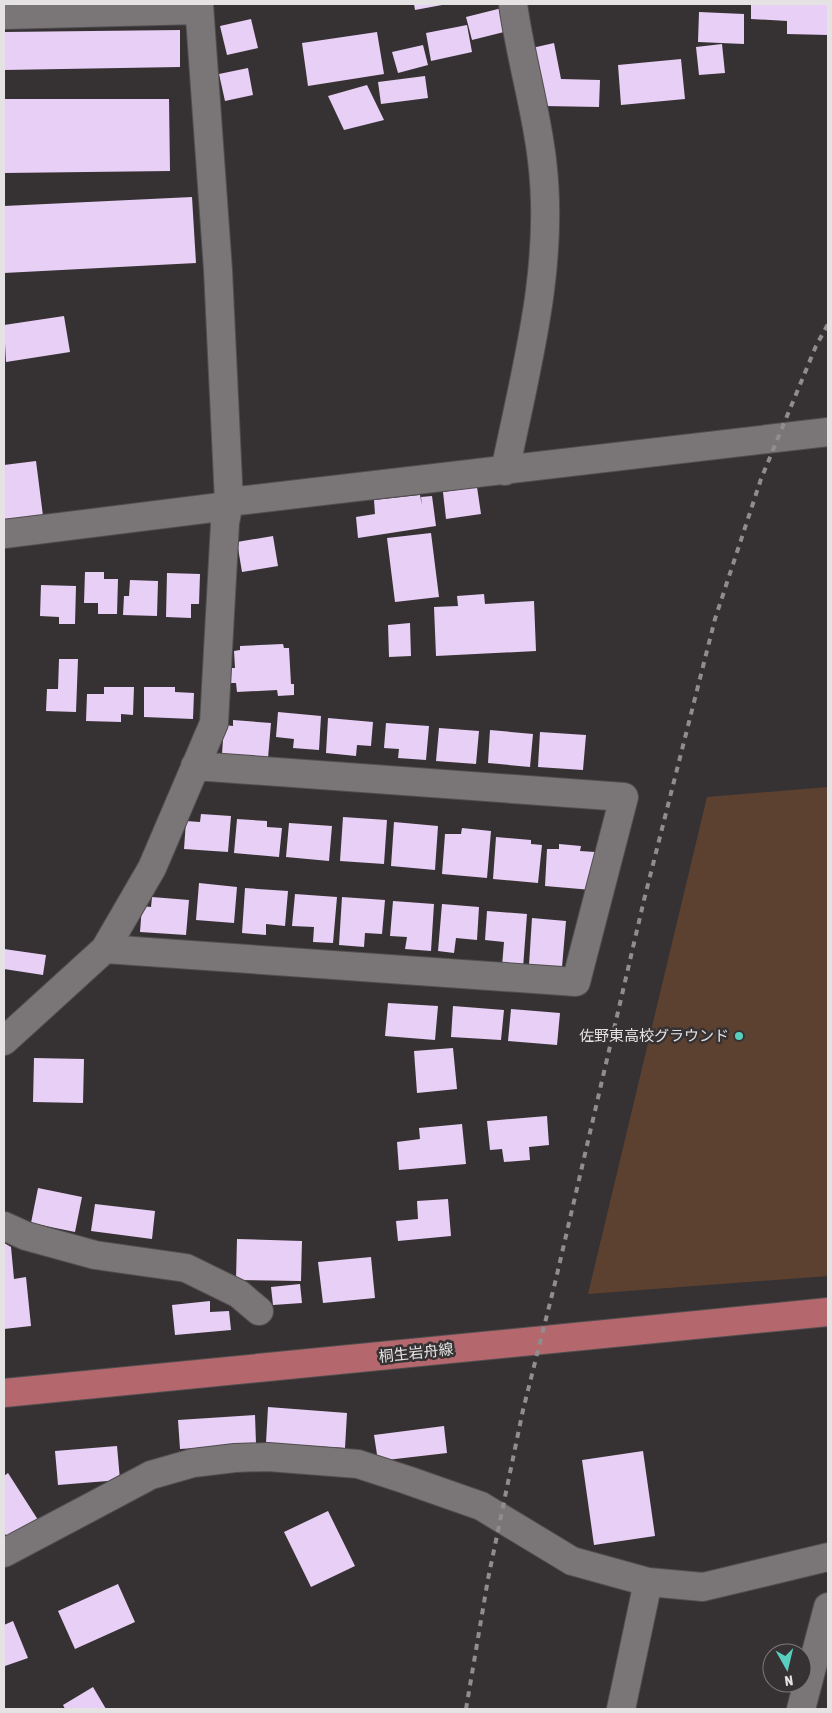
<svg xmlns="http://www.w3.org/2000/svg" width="832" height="1713" viewBox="0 0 832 1713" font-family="'Asap Condensed','Noto Sans JP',sans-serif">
<rect width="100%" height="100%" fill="#363234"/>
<!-- green -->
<path fill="#5d4130" d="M828,787V1276L588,1294L707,797Z"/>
<!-- building -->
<path fill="#e8cff5" d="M414,4H442V5L415,10Z
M751,4H828V35L787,34V21L751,19Z
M502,8L508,31L472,40L466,17Z
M699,12L744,14V44L698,42Z
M251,19L258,48L227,55L220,26Z
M467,25L472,52L431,61L426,33Z
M180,30V67L4,70V32Z
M377,32L384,74L308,86L302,43Z
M554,43L561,79L600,80L599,107L544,106L532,48Z
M722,44L725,73L699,75L696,47Z
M423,45L428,65L398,73L392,52Z
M681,59L685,99L621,105L618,65Z
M248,68L253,95L225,101L219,74Z
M425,76L428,98L381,104L378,82Z
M367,85L384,120L344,130L328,96Z
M4,99H169L170,171L4,173Z
M192,197L196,263L4,273V206Z
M64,316L70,352L6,362L4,325Z
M36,461L43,516L4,519V465Z
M477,487L481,514L446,519L443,492Z
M420,495L422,505L421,497L432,496L436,526L358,538L356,517L375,514L374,500Z
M431,533L439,597L395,602L387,538Z
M273,536L278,566L242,572L237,542Z
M85,572H104V579H118L117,614H98V603H84Z
M167,573L200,574L199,604H191V618L166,617Z
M130,580L158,581L157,616L123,615L124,596H129Z
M41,585L76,586L75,624H59V617L40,616Z
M484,594L485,604L534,601L536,651L436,656L434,607L458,606L457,596Z
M410,623L411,656L389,657L388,625Z
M283,644L284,648H289L291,684H294V695L278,696L277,690L237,692L236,683H231L230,668H235L234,651L240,650V646Z
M59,659H78L76,712L46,711L47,689H58Z
M104,687H134L133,715L121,714V722L86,721L87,694H104Z
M144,687H175V692L194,693L193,719L144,717Z
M278,712L321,716L319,750L293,748L294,739L276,737Z
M328,718L373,722L371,746L357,745L356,756L326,753Z
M233,720L271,723L268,758L222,754L224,725L233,726Z
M386,723L429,726L426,760L398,758L399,749L384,748Z
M439,728L479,731L476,764L436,761Z
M490,730L533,734L530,767L488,763Z
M540,732L586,735L583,770L538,767Z
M201,814L231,816L228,852L184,849L186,821L200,822Z
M343,817L387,820L384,864L340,861Z
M237,819L267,821V827L282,828L279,857L234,853Z
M394,822L438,826L435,870L391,866Z
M289,823L332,826L329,861L286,857Z
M462,828L491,831L487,878L442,874L445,834H461Z
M496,837L531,840V844L542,845L538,883L493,879Z
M559,844L581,846L580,851L595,852L592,890L545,886L547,849H559Z
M199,883L237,887L234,923L196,920Z
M245,888L288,891L285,926L266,924V935L242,933Z
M295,894L337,897L333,943L313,942L314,927L292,926Z
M152,897L189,900L186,935L140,932L142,906L151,907Z
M342,897L385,900L382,934L365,933L364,947L339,945Z
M393,901L434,904L431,951L405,949L407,937L390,936Z
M442,904L479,907L477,940L456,938L454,953L438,951Z
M487,911L527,914L523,968L502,966L504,942L485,940Z
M532,918L566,921L562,967L529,965Z
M4,949L46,955L43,975L4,969Z
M388,1003L438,1006L435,1040L385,1036Z
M453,1006L504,1010L501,1040L451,1037Z
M511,1009L560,1013L557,1045L508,1041Z
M453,1048L457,1089L417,1093L414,1051Z
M34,1058L84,1059L83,1103L33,1102Z
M547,1116L549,1145L529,1147L530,1160L504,1162L502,1149L490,1150L487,1121Z
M462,1124L466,1164L399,1170L397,1142L420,1139L419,1128Z
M38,1188L82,1197L75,1232L31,1223Z
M448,1199L451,1236L398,1241L396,1221L418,1219L417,1201Z
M95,1204L155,1211L152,1239L91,1231Z
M237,1239L302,1241L301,1281L236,1280Z
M4,1243L11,1247L14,1279L26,1277L31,1326L4,1329Z
M371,1257L375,1298L323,1303L318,1262Z
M300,1284L302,1303L273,1305L271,1287Z
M210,1301V1312L229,1311L231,1330L175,1335L172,1305Z
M268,1407L347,1413L345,1448L266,1443Z
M255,1415L256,1444L180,1449L178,1420Z
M444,1426L447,1453L378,1461L374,1435Z
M117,1446L120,1480L58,1485L55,1451Z
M643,1451L655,1536L594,1545L582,1460Z
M8,1473L40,1523L10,1542L4,1532V1476Z
M328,1511L355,1566L311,1587L284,1532Z
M118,1584L135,1622L75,1649L58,1611Z
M13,1621L28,1658L5,1666L4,1625Z
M93,1687L106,1709H65L63,1705Z"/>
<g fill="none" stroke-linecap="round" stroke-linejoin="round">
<defs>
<path id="minor" d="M4,15L199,10
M505,471C526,368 555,266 542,160C536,108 520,56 513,4
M229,502L828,432
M4,534L228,506
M105,949L576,982L624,797L195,766
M4,1041L105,949L152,868L214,723L225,523L229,502L218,270L199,4
M4,1226L26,1236L95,1255L186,1268L239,1294L259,1311
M4,1553L151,1475L193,1463L235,1458L268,1457L358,1464L407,1480L481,1506L572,1561L648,1582L703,1587L828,1557
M621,1709L648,1582
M801,1709L828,1607"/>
<path id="major" d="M4,1393L828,1312"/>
</defs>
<!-- minor casing -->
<use href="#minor" stroke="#514e50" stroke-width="30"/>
<!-- major casing -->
<use href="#major" stroke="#514e50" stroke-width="30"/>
<!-- minor -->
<use href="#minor" stroke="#7a7577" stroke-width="28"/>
<!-- major -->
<use href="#major" stroke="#b4676c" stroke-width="28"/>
<!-- rail -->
<path stroke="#908d8f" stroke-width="4" stroke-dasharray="6 6" stroke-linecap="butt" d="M466,1709L488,1579L523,1410L555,1283L644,900L715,619L761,479L816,346L828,324"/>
</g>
<!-- markers -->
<circle fill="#59cebe" stroke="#363234" stroke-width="2" cx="739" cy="1036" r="5"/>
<g text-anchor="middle" stroke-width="5" stroke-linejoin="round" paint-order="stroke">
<!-- poi labels -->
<g font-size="15" fill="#e4e2e3" stroke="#363234" text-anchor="end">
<text x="729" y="1041">佐野東高校グラウンド</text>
</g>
<!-- street labels -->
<g font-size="15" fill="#e4e2e3" stroke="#363234">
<text transform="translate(416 1353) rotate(-6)" y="5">桐生岩舟線</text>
</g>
</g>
<!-- border -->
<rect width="832" height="1713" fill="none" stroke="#e4e2e3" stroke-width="10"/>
<!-- north arrow -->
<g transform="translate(787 1668) rotate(172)"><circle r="24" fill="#363234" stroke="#7c787a"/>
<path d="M0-4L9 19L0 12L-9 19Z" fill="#59cebe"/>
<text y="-8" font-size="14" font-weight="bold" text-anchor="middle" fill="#e4e2e3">N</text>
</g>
</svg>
